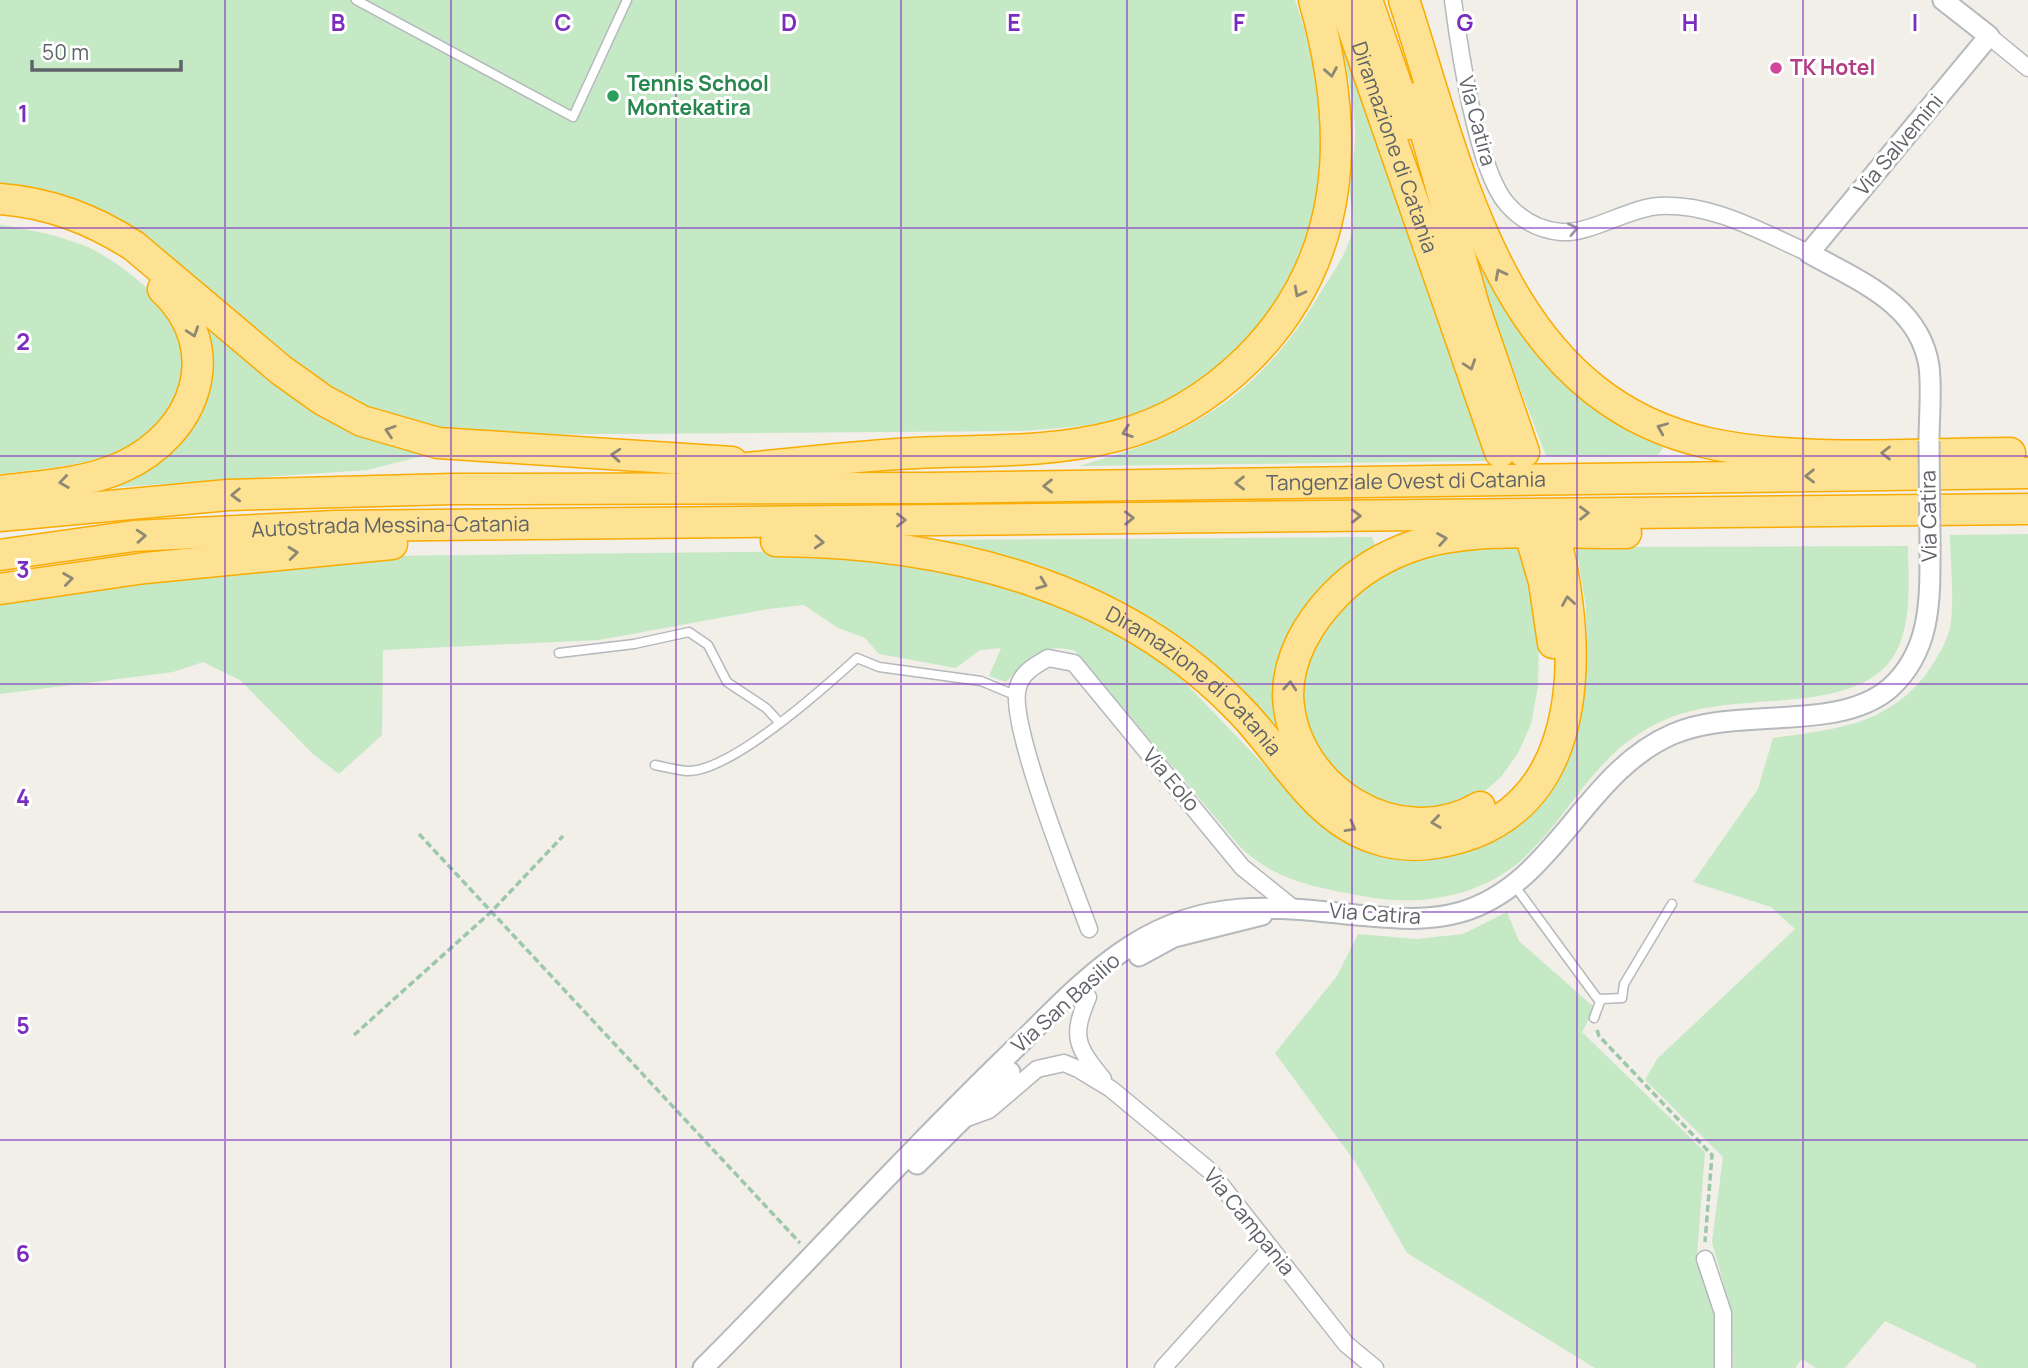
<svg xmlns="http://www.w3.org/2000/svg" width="2028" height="1368" viewBox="0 0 2028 1368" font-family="Manrope,sans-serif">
<rect width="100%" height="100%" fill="#f1efe8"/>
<!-- green -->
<path fill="#c5e8c5" d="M0,0H1295C1342,132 1332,276 1216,368C1189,389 1157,408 1124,418C1091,427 1057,428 1024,431L472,435L386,421L316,381L137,233L0,187Z
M1330,0L1486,461L1079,466C1194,434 1258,397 1321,292C1333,272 1350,250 1353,226C1354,215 1351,204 1350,194C1350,173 1356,151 1355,130C1353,86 1341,43 1330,0Z
M1455,200C1509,321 1540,385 1665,445L1658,455L1546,456L1475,270Z
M0,225C28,229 56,235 83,245C115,258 163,297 180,326C188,341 186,378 179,394C170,415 156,434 135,445C92,466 46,468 0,474Z
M211,324L430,454L367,470L105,488L142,468Z
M2028,534V1368H1977L1975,1364L1885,1321L1845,1368H1816L1802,1359L1795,1368H1733L1732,1314L1712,1242L1723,1157L1645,1080L1657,1059L1795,929L1771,907L1693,882L1758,789L1773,738C1835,729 1889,726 1929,670C1937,658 1947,642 1950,627C1955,601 1950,562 1950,535Z
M1372,537L1376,548L1316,598L1290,751C1262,717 1235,682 1200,653C1126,591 1026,562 933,540Z
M1520,546L1539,641L1538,687L1531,724L1518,753L1501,777L1478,797L1422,813L1361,796L1316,755L1304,723L1301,687L1308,654L1325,622L1377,576L1418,557L1455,549Z
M1908,546C1908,585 1915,641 1881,671C1831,713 1735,692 1672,717C1597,746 1578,806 1525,857C1481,898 1415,908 1357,895C1310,886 1279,881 1242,849L1075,651C1042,641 1027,659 1006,682L989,676L1001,648L980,650L956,668L879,654L865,638L838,628L804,605L768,609L599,640L383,650L382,735L339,774L313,754L240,680L203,662L173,672L0,694V600L121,583L386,556L820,551L912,559L1060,604L1120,634L1172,669L1313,816L1354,846L1403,858L1440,856L1567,753L1583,702L1587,660L1586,607L1576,547Z
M1507,912L1519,941L1595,1008L1582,1032L1705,1152L1697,1256L1717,1311V1368H1595L1407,1253L1356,1163L1275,1053L1337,976L1358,934L1416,939L1463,934Z"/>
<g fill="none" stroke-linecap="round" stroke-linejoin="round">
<defs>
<path id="service" d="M356,0L573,117L627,0
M559,653L634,644L689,632L708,645L727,682L766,708L780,723
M655,765C665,767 676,770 687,771C731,772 824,688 857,658L879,667L981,681L1017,696
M1514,885L1597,998L1601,999L1594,1018
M1601,999L1622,998L1624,984L1672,904"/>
<path id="minor" d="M1453,0C1459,47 1477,170 1507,204C1522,221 1540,230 1561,232C1591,234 1628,208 1659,206C1713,203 1761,232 1809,253
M1989,36L2028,68
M1089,929C1073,885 1007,722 1018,687C1022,672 1036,665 1048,658L1074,663L1242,867L1293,908
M1088,997C1071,1037 1076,1046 1103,1079
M964,1119L989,1110L1037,1069L1064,1063L1078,1069L1111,1089L1210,1171L1346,1344L1375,1368
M1705,1259L1723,1313V1368
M1163,1368L1271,1248"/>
<path id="tertiary" d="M1929,441C1929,417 1932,390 1929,366C1919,303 1858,281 1809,253L1989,36L1943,0
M1139,956L1174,937L1262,915
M917,1164L1010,1072
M703,1368C804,1267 898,1162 1000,1063C1042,1023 1083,976 1132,945C1206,898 1274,906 1357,915C1392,918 1427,922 1461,912C1556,884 1584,772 1673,734C1738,706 1838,733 1890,688C1932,650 1930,598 1930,546"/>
<g id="motorway">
<path id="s1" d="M1343,0L1500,452"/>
<path d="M1367,0L1410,124"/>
<path d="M1404,0C1460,171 1501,397 1708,443C1797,463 1918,453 2010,453"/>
<path d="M1416,98L1474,306L1524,452"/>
<path d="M0,199C50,203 92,219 134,246L281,370L323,400L362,421L438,443L732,462"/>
<path d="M710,471C779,466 848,456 916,453C984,450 1050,453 1116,436C1167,423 1210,396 1247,360C1349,259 1351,130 1314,0"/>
<path d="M0,491C40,486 84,484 122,467C196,434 227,349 163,289"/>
<path id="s2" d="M0,516L228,495L452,489L927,488L2028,473"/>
<path id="s3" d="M776,541C945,542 1120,584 1241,711C1284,755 1313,817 1374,838C1408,850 1441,845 1474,833C1588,788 1579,642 1557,544"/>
<path d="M1533,544L1544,582L1553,643"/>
<path id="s4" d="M0,555L134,536L335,526L2028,509"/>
<path d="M0,589L145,568L392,544"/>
<path d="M1480,807C1398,855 1291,788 1288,695C1288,657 1309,622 1334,596C1357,572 1387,554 1419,544C1477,526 1564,534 1626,533"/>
</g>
</defs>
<!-- service casing -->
<use href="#service" stroke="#b5b8bc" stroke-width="11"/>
<!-- minor casing -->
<use href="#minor" stroke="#b5b8bc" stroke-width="19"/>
<!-- tertiary casing -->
<use href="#tertiary" stroke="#b5b8bc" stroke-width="23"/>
<!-- motorway casing -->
<use href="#motorway" stroke="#f9ab00" stroke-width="33"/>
<!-- path -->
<path stroke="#9cc7a9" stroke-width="3.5" stroke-dasharray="7 3.5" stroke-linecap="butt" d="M419,834L800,1243
M1597,1030L1599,1036L1712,1155L1705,1242
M354,1035L491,912L563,836"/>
<!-- service -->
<use href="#service" stroke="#fff" stroke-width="8"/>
<!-- minor -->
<use href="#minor" stroke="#fff" stroke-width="16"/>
<!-- tertiary -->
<use href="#tertiary" stroke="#fff" stroke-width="19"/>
<!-- motorway -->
<use href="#motorway" stroke="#fde293" stroke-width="30"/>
<defs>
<path id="tertiary-bridge" d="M1929,441L1930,546"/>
</defs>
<!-- tertiary-bridge casing -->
<use href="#tertiary-bridge" stroke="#b5b8bc" stroke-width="23" stroke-linecap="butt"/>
<!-- tertiary-bridge -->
<use href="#tertiary-bridge" stroke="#fff" stroke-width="19"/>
</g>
<!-- one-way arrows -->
<defs><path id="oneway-chevron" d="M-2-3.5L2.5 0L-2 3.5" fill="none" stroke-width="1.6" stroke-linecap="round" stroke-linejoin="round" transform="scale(1.75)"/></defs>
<g stroke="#8e8975">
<use href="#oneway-chevron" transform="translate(1331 72) rotate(80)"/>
<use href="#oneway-chevron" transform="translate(1500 274) rotate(-118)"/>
<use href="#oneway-chevron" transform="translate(1299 292) rotate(118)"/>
<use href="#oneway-chevron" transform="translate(193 332) rotate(71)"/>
<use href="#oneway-chevron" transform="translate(1470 365) rotate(71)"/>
<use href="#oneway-chevron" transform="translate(1662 428) rotate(-157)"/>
<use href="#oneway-chevron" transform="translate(390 431) rotate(-162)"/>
<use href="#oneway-chevron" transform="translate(1127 432) rotate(161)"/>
<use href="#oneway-chevron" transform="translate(1886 453) rotate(-180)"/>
<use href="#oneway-chevron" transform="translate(616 455) rotate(-176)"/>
<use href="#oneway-chevron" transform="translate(1810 476) rotate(179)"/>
<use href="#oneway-chevron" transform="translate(64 482) rotate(172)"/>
<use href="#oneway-chevron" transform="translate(1240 483) rotate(179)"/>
<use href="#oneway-chevron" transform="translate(1048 486) rotate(179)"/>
<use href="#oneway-chevron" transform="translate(236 495) rotate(178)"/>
<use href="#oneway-chevron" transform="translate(1584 513) rotate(-1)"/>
<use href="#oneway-chevron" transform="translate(1356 516) rotate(-1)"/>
<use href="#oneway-chevron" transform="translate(1129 518) rotate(-1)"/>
<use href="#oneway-chevron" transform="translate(901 520)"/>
<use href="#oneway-chevron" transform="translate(141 536) rotate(-4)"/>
<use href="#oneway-chevron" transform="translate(1442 539) rotate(-9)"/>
<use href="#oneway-chevron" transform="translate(819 542) rotate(3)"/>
<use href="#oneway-chevron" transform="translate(293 553) rotate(-6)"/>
<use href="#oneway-chevron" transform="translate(68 579) rotate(-8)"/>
<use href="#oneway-chevron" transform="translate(1042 584) rotate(21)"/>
<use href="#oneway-chevron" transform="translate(1568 601) rotate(-99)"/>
<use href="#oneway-chevron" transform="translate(1290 686) rotate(-86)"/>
<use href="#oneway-chevron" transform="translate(1436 822) rotate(172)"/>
<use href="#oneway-chevron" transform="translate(1351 827) rotate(29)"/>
</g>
<use stroke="#979a9d" href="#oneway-chevron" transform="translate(1573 229) rotate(-12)"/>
<!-- grid -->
<path fill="none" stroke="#7b2cbf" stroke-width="2" stroke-opacity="0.55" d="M225,0V1368M451,0V1368M676,0V1368M901,0V1368M1127,0V1368M1352,0V1368M1577,0V1368M1803,0V1368M0,228H2028M0,456H2028M0,684H2028M0,912H2028M0,1140H2028"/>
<!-- markers -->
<circle fill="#d1479c" stroke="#fff" stroke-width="2.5" cx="1776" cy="68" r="7"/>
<circle fill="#2e9e5b" stroke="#fff" stroke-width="2.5" cx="613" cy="96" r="7"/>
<g text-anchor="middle" stroke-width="6" stroke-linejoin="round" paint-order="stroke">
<!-- hotel labels -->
<g font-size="21" font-weight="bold" fill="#b23c85" stroke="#fff" text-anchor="start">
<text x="1790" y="75">TK Hotel</text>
</g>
<!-- leisure labels -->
<g font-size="21" font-weight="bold" fill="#27864d" stroke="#fff" text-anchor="start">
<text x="627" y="91">Tennis School<tspan x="627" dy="24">Montekatira</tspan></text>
</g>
<!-- street labels -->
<g font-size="21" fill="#5f6368" stroke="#fff">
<text transform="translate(1477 121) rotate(75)" y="7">Via Catira</text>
<text transform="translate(1899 145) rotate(-50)" y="7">Via Salvemini</text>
<text dy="7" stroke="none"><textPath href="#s1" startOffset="156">Diramazione di Catania</textPath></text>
<text dy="7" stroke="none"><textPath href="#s2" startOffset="1407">Tangenziale Ovest di Catania</textPath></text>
<text transform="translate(1929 516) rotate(-91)" y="7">Via Catira</text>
<text dy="7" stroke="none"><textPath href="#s4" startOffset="392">Autostrada Messina-Catania</textPath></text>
<text dy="7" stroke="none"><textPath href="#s3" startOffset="453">Diramazione di Catania</textPath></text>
<text transform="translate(1171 780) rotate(50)" y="7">Via Eolo</text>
<text transform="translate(1375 914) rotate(4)" y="7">Via Catira</text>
<text transform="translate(1066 1003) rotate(-42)" y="7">Via San Basilio</text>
<text transform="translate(1249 1222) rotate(51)" y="7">Via Campania</text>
</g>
</g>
<g font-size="23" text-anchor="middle" font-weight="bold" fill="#7b2cbf" stroke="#fff" stroke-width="6" stroke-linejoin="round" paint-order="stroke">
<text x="338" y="31">B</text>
<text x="563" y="31">C</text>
<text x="789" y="31">D</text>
<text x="1014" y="31">E</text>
<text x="1239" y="31">F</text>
<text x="1465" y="31">G</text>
<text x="1690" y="31">H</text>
<text x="1915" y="31">I</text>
<text x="23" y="122">1</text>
<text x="23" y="350">2</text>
<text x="23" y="578">3</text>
<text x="23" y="806">4</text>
<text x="23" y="1034">5</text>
<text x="23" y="1262">6</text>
</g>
<!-- scale -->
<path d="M32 60v10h149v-10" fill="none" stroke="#5f6368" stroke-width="3.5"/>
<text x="42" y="60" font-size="21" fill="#5f6368" stroke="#ffffff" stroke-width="5" paint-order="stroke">50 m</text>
</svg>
